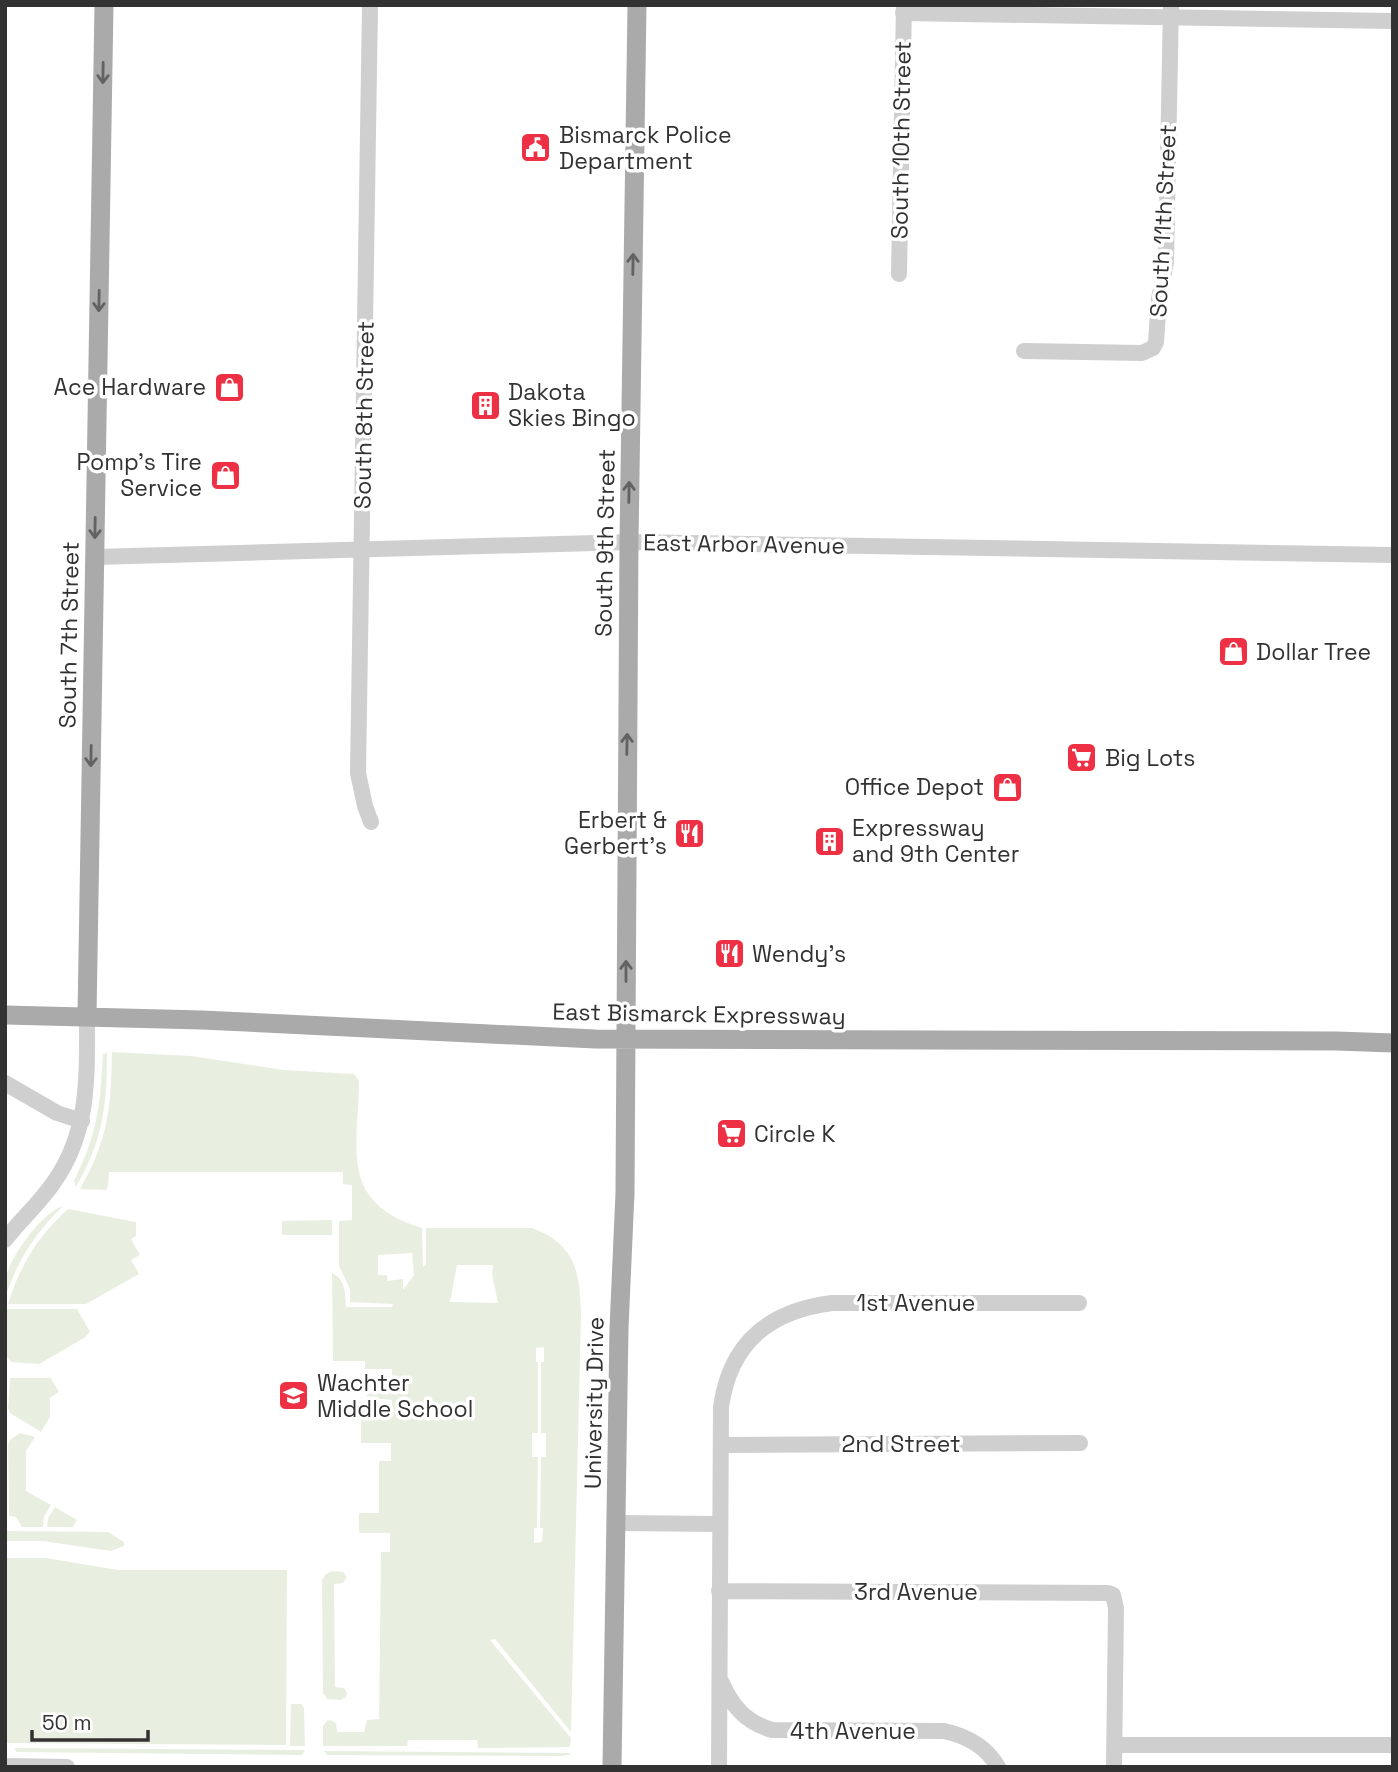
<svg xmlns="http://www.w3.org/2000/svg" width="1398" height="1772" viewBox="0 0 1398 1772" font-family="'Space Grotesk',sans-serif">
<rect width="100%" height="100%" fill="#fff"/>
<!-- green -->
<path fill="#e9efe0" fill-rule="evenodd" d="M112,1052L191,1056L284,1070L354,1074L359,1081V1086C357,1154 341,1203 422,1228L423,1267L426,1264V1228H532C576,1244 580,1273 581,1315L571,1732L495,1639L490,1640L571,1738L570,1747L478,1748L477,1740H408L407,1746H323V1726L327,1721L330,1720L336,1723L337,1732H364L367,1720L379,1719L381,1552H390V1533H359V1513H379V1461H391V1443H361V1410H367L371,1407H392V1400L367,1397L365,1383L369,1379L392,1380V1369H365V1361H333L332,1273C346,1279 345,1294 346,1307H392L393,1304L350,1302V1289L339,1266V1221L352,1220V1185L343,1184V1172H109L108,1186L106,1190L80,1189C108,1140 111,1108 112,1052ZM412,1253L414,1275L403,1290V1279L387,1281V1275H378V1255ZM457,1265H493L492,1274L498,1303L450,1302ZM544,1347V1362H541V1433H546V1457H541L540,1528H543L542,1542L534,1543V1528H537L538,1457H532V1433H538V1362H536V1348Z
M107,1053C107,1106 103,1140 76,1187L74,1181C98,1132 100,1107 103,1054Z
M63,1206C36,1232 17,1261 5,1298C5,1292 4,1286 5,1281C8,1259 42,1212 63,1206Z
M68,1209L136,1222V1236L131,1239L140,1255L131,1260L139,1274L86,1304H8C20,1265 38,1236 68,1209Z
M332,1220V1235H282V1221Z
M7,1309H77L90,1332L84,1338L39,1364L11,1362L5,1354Z
M10,1378H51L59,1392L50,1398V1417L41,1432L10,1413L8,1408Z
M20,1433L35,1437L26,1451V1491L51,1505L44,1517L43,1527H22L16,1517L9,1516L8,1445L10,1440Z
M55,1507L77,1520L73,1527H47L48,1518Z
M6,1531L108,1532L124,1542V1546L111,1551L43,1541H5Z
M6,1558H46L118,1570H287L286,1745L7,1743Z
M332,1571L343,1572L347,1577L343,1583L334,1584L335,1687L344,1688L347,1693L346,1697L341,1700L327,1699L323,1693L322,1580L326,1574Z
M291,1704H301L304,1708L305,1746H290Z
M15,1748L305,1750L302,1755L16,1752Z
M324,1751L570,1753L569,1755L562,1756L327,1755Z"/>
<g fill="none" stroke-linecap="round" stroke-linejoin="round">
<!-- minor -->
<path stroke="#cfcfcf" stroke-width="16" d="M370,5L358,773L365,806L371,822
M903,13L1393,21
M899,274L904,5
M1024,351L1142,353L1153,348L1156,342L1159,299L1166,262L1171,5
M95,557L629,542L1393,555
M5,1083L57,1113L82,1121
M5,1240C20,1220 40,1203 54,1182C90,1131 87,1075 87,1016
M721,1445L1080,1443
M617,1523L720,1524
M719,1591L1108,1593L1113,1595L1116,1608L1114,1767
M721,1681C732,1706 745,1722 772,1730L944,1731C967,1736 986,1746 998,1767
M1114,1745H1393
M5,1766L67,1767
M719,1767L721,1407C730,1343 769,1311 832,1303H1079"/>
<!-- major -->
<path stroke="#aaa" stroke-width="19" d="M5,1015L202,1020L595,1039L1337,1041L1393,1043
M87,1016L104,5
M612,1767L619,1328L625,1193L629,542L637,5"/>
</g>
<!-- one-way arrows -->
<defs><path id="oneway-shaft" d="M-6 0H5M1.5-3L5.5 0L1.5 3" fill="none" stroke-width="1.6" stroke-linecap="round" stroke-linejoin="round" transform="scale(1.75)"/></defs>
<g stroke="#626262">
<use href="#oneway-shaft" transform="translate(103 73) rotate(91)"/>
<use href="#oneway-shaft" transform="translate(633 264) rotate(-89)"/>
<use href="#oneway-shaft" transform="translate(99 301) rotate(91)"/>
<use href="#oneway-shaft" transform="translate(629 492) rotate(-89)"/>
<use href="#oneway-shaft" transform="translate(95 528) rotate(91)"/>
<use href="#oneway-shaft" transform="translate(627 744) rotate(-89)"/>
<use href="#oneway-shaft" transform="translate(91 756) rotate(91)"/>
<use href="#oneway-shaft" transform="translate(626 971) rotate(-90)"/>
</g>
<!-- icons -->
<defs>
<symbol id="civic-square" viewBox="-11 -11 22 22"><rect x="-9" y="-9" width="18" height="18" rx="4" fill="#ed3043" stroke="#fff"/><path d="M-.6-6.5H3V-4.5H.6V-3L4-1V1h2V6H-6V1h2V-1L-.6-3ZM-1.2 2.5V6h2.4V2.5Z" fill="#fff"/></symbol>
<symbol id="shop-square" viewBox="-11 -11 22 22"><rect x="-9" y="-9" width="18" height="18" rx="4" fill="#ed3043" stroke="#fff"/><path d="M-5-2.5h2.3a2.7 3.5 0 0 1 5.4 0H5L5.5 6h-11ZM-1.5-2.5h3a1.5 2.3 0 0 0-3 0Z" fill="#fff"/></symbol>
<symbol id="building-square" viewBox="-11 -11 22 22"><rect x="-9" y="-9" width="18" height="18" rx="4" fill="#ed3043" stroke="#fff"/><path d="M-4-6H4V6H1V3H-1V6H-4ZM-2.5-4.3h1.7v1.8h-1.7ZM.8-4.3h1.7v1.8H.8ZM-2.5-1h1.7V.8h-1.7ZM.8-1h1.7V.8H.8Z" fill="#fff"/></symbol>
<symbol id="supermarket-square" viewBox="-11 -11 22 22"><rect x="-9" y="-9" width="18" height="18" rx="4" fill="#ed3043" stroke="#fff"/><path d="M-6-5.5h2.5l.6 2H6L4.5 2H-2.5L-4.4-4H-6ZM-1.5 3.2a1.3 1.3 0 1 0 .1 0ZM3 3.2a1.3 1.3 0 1 0 .1 0Z" fill="#fff"/></symbol>
<symbol id="restaurant-square" viewBox="-11 -11 22 22"><rect x="-9" y="-9" width="18" height="18" rx="4" fill="#ed3043" stroke="#fff"/><path d="M-5-6h1v4h1v-4h1v4h1v-4h1v5L-1.5 .5V6h-2V.5L-5-1ZM5-6V6H3V1.5H1.5Q1.5-4 5-6Z" fill="#fff"/></symbol>
<symbol id="school-square" viewBox="-11 -11 22 22"><rect x="-9" y="-9" width="18" height="18" rx="4" fill="#ed3043" stroke="#fff"/><path d="M0-5L7-2L0 1L-7-2ZM-4 1L0 2.5L4 1V4Q0 6-4 4Z" fill="#fff"/></symbol>
</defs>
<g fill-rule="evenodd">
<use href="#civic-square" x="518" y="130" width="35" height="35"/>
<use href="#shop-square" x="212" y="370" width="35" height="35"/>
<use href="#building-square" x="468" y="388" width="35" height="35"/>
<use href="#shop-square" x="208" y="458" width="35" height="35"/>
<use href="#shop-square" x="1216" y="634" width="35" height="35"/>
<use href="#supermarket-square" x="1064" y="740" width="35" height="35"/>
<use href="#shop-square" x="990" y="770" width="35" height="35"/>
<use href="#restaurant-square" x="672" y="816" width="35" height="35"/>
<use href="#building-square" x="812" y="824" width="35" height="35"/>
<use href="#restaurant-square" x="712" y="936" width="35" height="35"/>
<use href="#supermarket-square" x="714" y="1116" width="35" height="35"/>
<use href="#school-square" x="276" y="1378" width="35" height="35"/>
</g>
<g text-anchor="middle" stroke-width="7" stroke-linejoin="round" paint-order="stroke">
<!-- poi labels -->
<g font-size="23" fill="#323232" stroke="#fff" text-anchor="start">
<text x="559" y="143">Bismarck Police<tspan x="559" dy="26">Department</tspan></text>
<text x="206" y="395" text-anchor="end">Ace Hardware</text>
<text x="508" y="400">Dakota<tspan x="508" dy="26">Skies Bingo</tspan></text>
<text x="202" y="470" text-anchor="end">Pomp's Tire<tspan x="202" dy="26">Service</tspan></text>
<text x="1256" y="660">Dollar Tree</text>
<text x="1105" y="766">Big Lots</text>
<text x="984" y="795" text-anchor="end">Office Depot</text>
<text x="667" y="828" text-anchor="end">Erbert &amp;<tspan x="667" dy="26">Gerbert's</tspan></text>
<text x="852" y="836">Expressway<tspan x="852" dy="26">and 9th Center</tspan></text>
<text x="752" y="962">Wendy's</text>
<text x="754" y="1142">Circle K</text>
<text x="317" y="1391">Wachter<tspan x="317" dy="26">Middle School</tspan></text>
</g>
<!-- street labels -->
<g font-size="23" fill="#323232" stroke="#fff">
<text transform="translate(901 140) rotate(-89)" y="8">South 10th Street</text>
<text transform="translate(1163 221) rotate(-87)" y="8">South 11th Street</text>
<text transform="translate(364 415) rotate(-89)" y="8">South 8th Street</text>
<text transform="translate(605 543) rotate(-89)" y="8">South 9th Street</text>
<text transform="translate(744 544) rotate(1)" y="8">East Arbor Avenue</text>
<text transform="translate(69 635) rotate(-89)" y="8">South 7th Street</text>
<text transform="translate(699 1014) rotate(1)" y="8">East Bismarck Expressway</text>
<text x="916" y="1311">1st Avenue</text>
<text transform="translate(594 1403) rotate(-89)" y="8">University Drive</text>
<text x="901" y="1452">2nd Street</text>
<text x="916" y="1600">3rd Avenue</text>
<text x="853" y="1739">4th Avenue</text>
</g>
</g>
<!-- border -->
<rect width="1398" height="1772" fill="none" stroke="#323232" stroke-width="14"/>
<!-- scale -->
<path d="M32 1730v10h116v-10" fill="none" stroke="#323232" stroke-width="3.5"/>
<text x="42" y="1730" font-size="21" fill="#323232" stroke="#ffffff" stroke-width="5" paint-order="stroke">50 m</text>
</svg>
